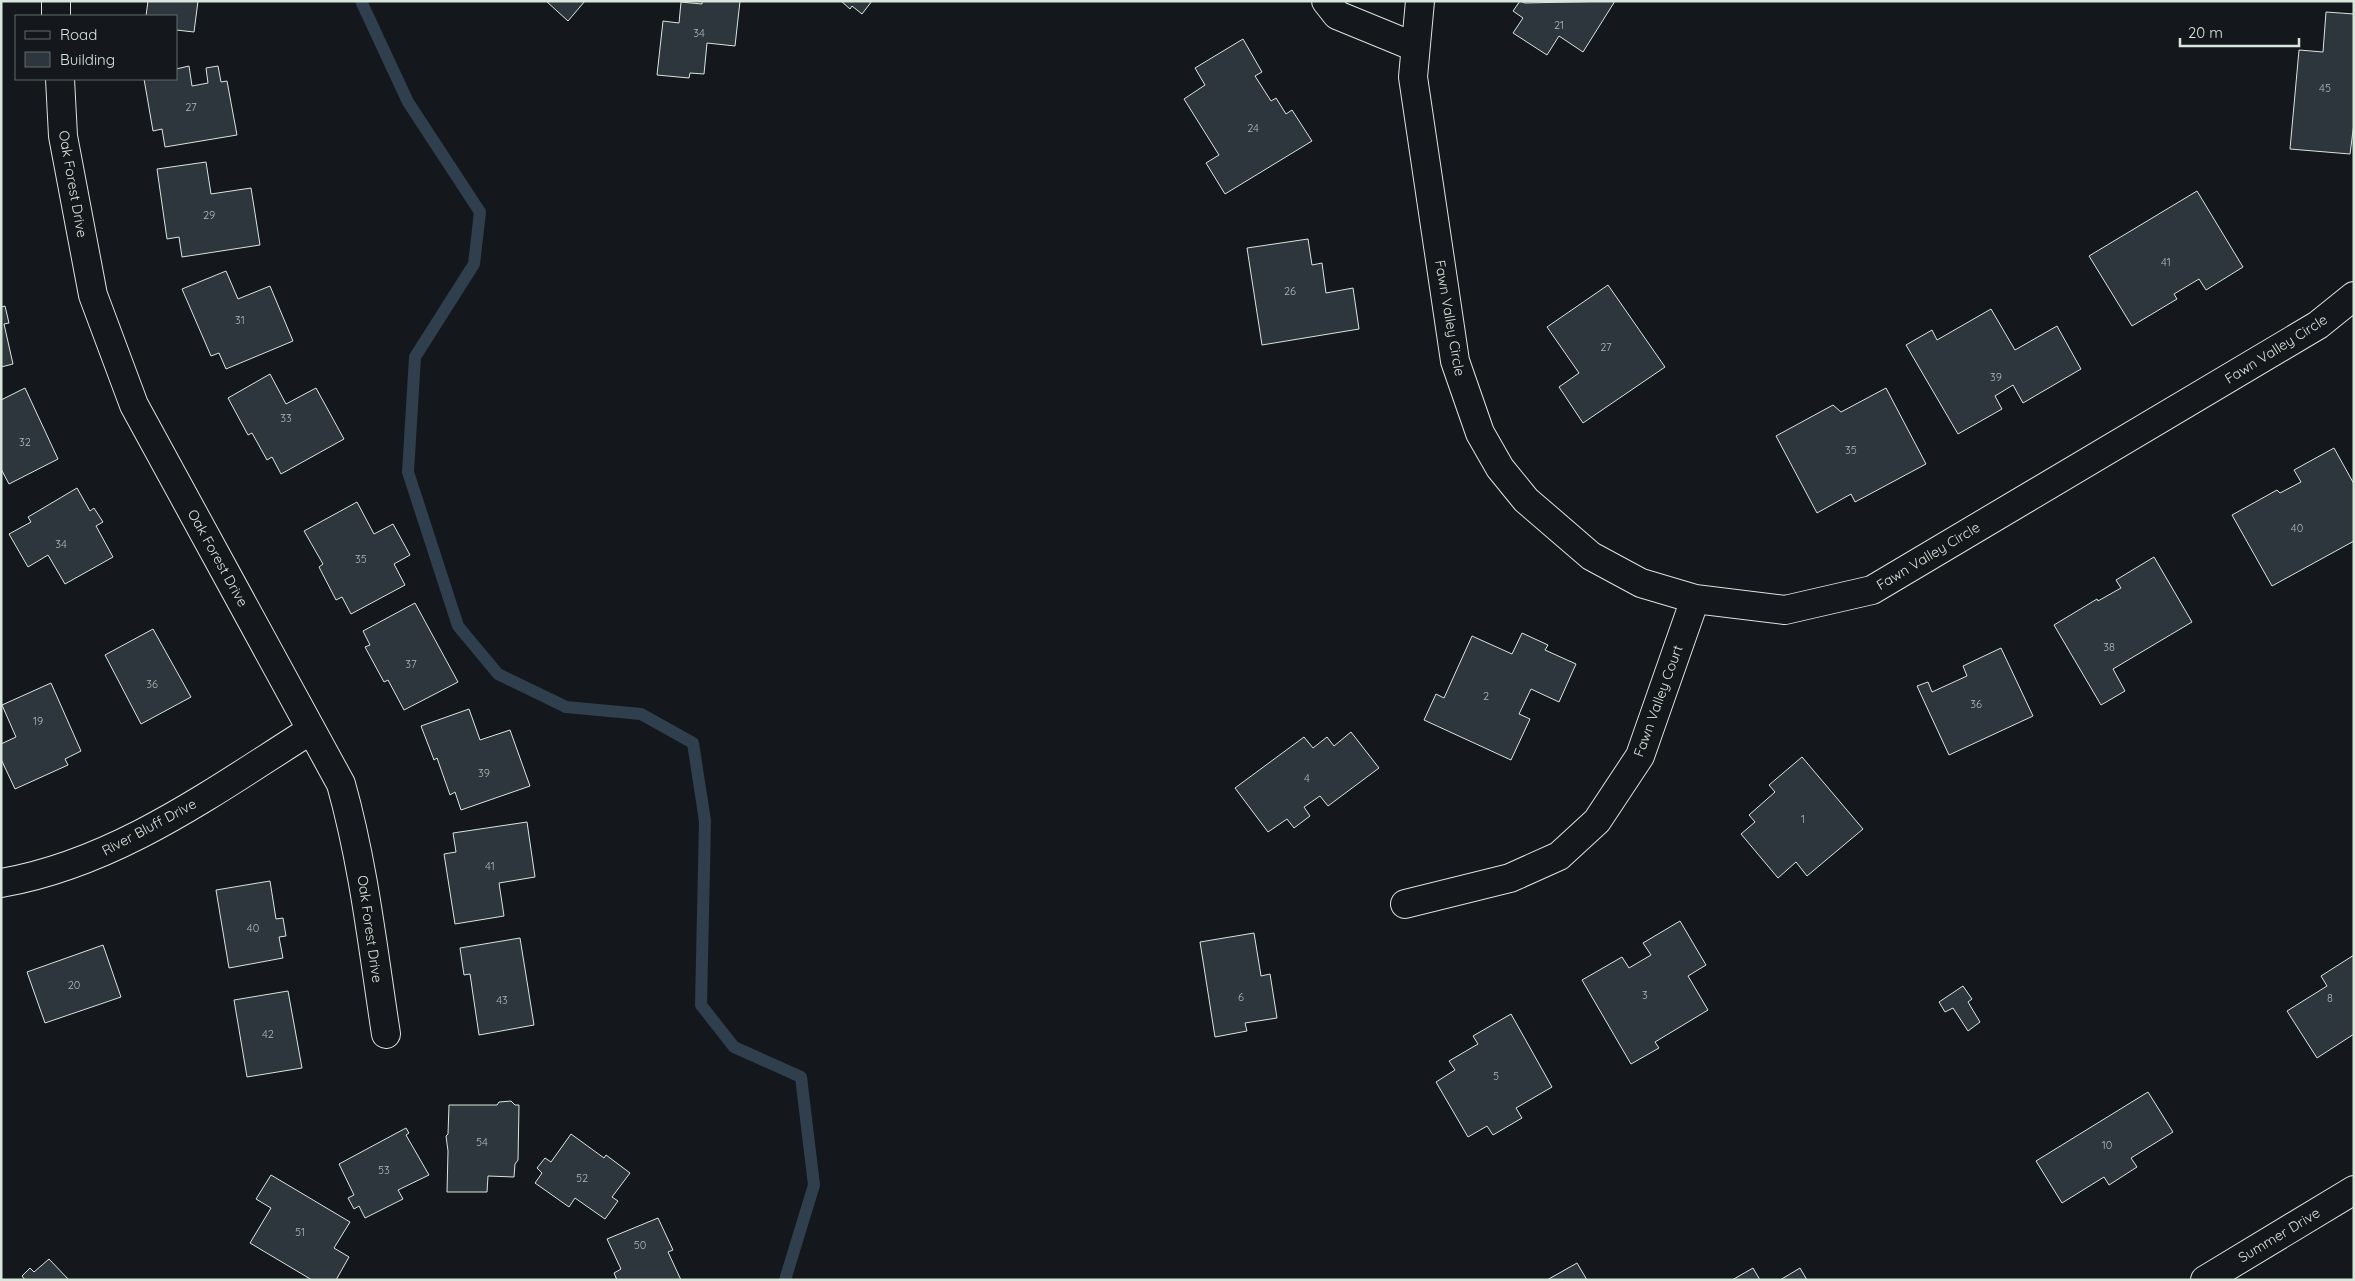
<svg xmlns="http://www.w3.org/2000/svg" width="2355" height="1281" viewBox="0 0 2355 1281" font-family="Quicksand,sans-serif">
<rect width="100%" height="100%" fill="#14181c"/>
<g fill="none" stroke-linecap="round" stroke-linejoin="round">
<!-- stream -->
<path stroke="#2f3f4d" stroke-width="12" d="M361,1L408,102L480,212L474,264L415,357L408,472L458,626L498,674L566,707L641,714L693,743L705,821L701,1005L734,1047L801,1077L814,1185L785,1280"/>
</g>
<!-- building -->
<path fill="#2c363c" stroke="#d8e6dc" d="M148,1H198L194,32L176,30V16H146Z
M546,1H585L568,21Z
M702,1H740L735,46L707,43L704,74L690,73L689,78L657,75L663,21L679,23L681,2L702,4Z
M841,1H872L862,14L852,6L850,9Z
M1520,1L1525,3L1615,1L1583,52L1559,36L1547,55L1513,33L1523,18L1513,11Z
M2326,12L2354,14V123L2350,154L2290,149L2299,50L2323,52Z
M1243,39L1262,72L1255,76L1271,101L1276,98L1286,114L1292,110L1312,141L1225,194L1206,163L1219,155L1184,99L1205,85L1195,68Z
M189,66L192,86L208,83L206,68L218,66L221,82L227,81L237,135L165,147L162,129L153,131L144,79H176V69Z
M206,162L211,194L251,188L260,245L182,257L179,237L167,239L157,169Z
M2197,191L2243,267L2206,290L2199,279L2174,294L2177,299L2132,326L2089,256Z
M1308,239L1312,265L1322,263L1326,293L1353,288L1359,329L1262,345L1247,248Z
M226,271L238,299L270,286L293,341L226,369L219,353L211,356L182,289Z
M1608,285L1665,367L1583,423L1559,387L1579,373L1547,327Z
M5,306L9,323L4,324L13,364L1,367V307Z
M1991,309L2015,350L2057,326L2081,369L2023,403L2013,385L1995,396L2002,409L1958,434L1906,345L1932,330L1937,340Z
M270,374L286,404L316,388L344,439L281,474L272,457L267,460L252,433L248,435L228,398Z
M25,388L58,459L9,484L1,469V400Z
M1886,388L1926,464L1855,502L1851,494L1817,513L1776,436L1833,405L1841,412Z
M2334,448L2354,484V541L2272,586L2232,515L2277,490L2280,493L2301,482L2294,470Z
M77,488L90,511L94,508L103,522L96,526L113,557L65,584L48,555L28,567L9,534L31,522L28,517Z
M357,502L374,534L393,524L410,555L394,564L405,585L351,614L342,597L336,600L319,567L323,564L304,531Z
M2154,557L2192,622L2113,669L2125,691L2101,705L2054,625L2097,599L2098,601L2121,588L2116,580Z
M415,603L458,682L404,710L388,680L384,682L365,647L370,645L363,631Z
M153,629L191,697L141,724L105,655Z
M1522,633L1548,645L1545,650L1576,664L1559,702L1531,689L1519,714L1530,719L1511,760L1424,720L1436,694L1444,698L1472,636L1512,654Z
M2001,648L2033,716L1949,755L1917,686L1928,682L1932,692L1967,676L1963,666Z
M51,683L81,751L65,759L68,765L15,789L1,759V744L16,737L2,705Z
M469,709L480,740L510,730L530,786L461,810L455,792L450,795L437,758L434,760L421,726Z
M1351,732L1379,768L1328,806L1320,796L1304,807L1310,816L1294,828L1287,819L1268,832L1235,788L1304,737L1313,748L1327,737L1334,746Z
M1802,757L1863,829L1807,876L1796,862L1778,878L1741,834L1755,822L1749,815L1775,792L1769,785Z
M527,822L535,877L499,883L504,916L455,924L444,854L456,852L453,833Z
M270,881L276,919L283,918L286,936L279,937L283,958L229,968L216,890Z
M1680,921L1706,965L1688,976L1708,1010L1655,1042L1659,1048L1631,1064L1582,980L1622,957L1629,968L1651,955L1643,943Z
M1254,933L1261,976L1270,974L1277,1018L1245,1023L1247,1031L1215,1037L1200,942Z
M520,938L534,1025L479,1035L470,974L464,975L460,948Z
M103,945L121,997L45,1023L27,972Z
M2354,955V1034L2317,1058L2287,1011L2327,986L2321,976Z
M1963,986L1972,999L1968,1002L1980,1022L1968,1031L1953,1008L1945,1012L1939,1002Z
M288,991L302,1068L247,1077L234,1000Z
M1511,1014L1552,1087L1516,1108L1522,1118L1493,1135L1487,1126L1468,1137L1436,1082L1455,1070L1449,1061L1478,1044L1473,1036Z
M2148,1092L2173,1132L2131,1158L2137,1167L2109,1185L2104,1177L2062,1203L2036,1161Z
M511,1101L515,1105H519L518,1160L515,1164L514,1177L488,1176L487,1192H447L448,1151L446,1136L448,1134L449,1105H497L499,1102Z
M406,1128L409,1133L406,1135L429,1175L398,1190L403,1199L365,1218L359,1206L354,1209L348,1198L354,1195L339,1164Z
M571,1134L604,1158L606,1155L630,1173L612,1197L618,1201L605,1219L575,1198L569,1207L535,1183L542,1173L537,1168L545,1158L551,1162Z
M271,1175L350,1222L334,1248L349,1257L336,1280H312L250,1243L271,1208L256,1199Z
M658,1218L673,1250L668,1252L681,1280H617L614,1273L621,1269L607,1239Z
M49,1259L69,1280H25L22,1276L30,1268L34,1272Z
M1577,1263L1587,1280H1547Z
M1753,1268L1760,1280H1732Z
M1800,1268L1807,1280H1780Z"/>
<g fill="none" stroke-linecap="round" stroke-linejoin="round">
<defs>
<path id="minor" d="M56,1V16
M1326,1L1337,15L1415,47
M1420,1L1413,77L1455,361L1480,433L1500,468L1526,500L1591,556L1641,583L1695,599L1785,610L1872,590L2318,325L2354,296
M60,79L63,136L93,295L134,405L341,784C364,866 373,950 386,1034
M1,883C117,863 214,791 311,730
M1405,904L1510,878L1559,856L1597,821L1640,756L1695,599
M2205,1280L2354,1190"/>
</defs>
<!-- minor casing -->
<use href="#minor" stroke="#d8e6dc" stroke-width="30"/>
<!-- minor -->
<use href="#minor" stroke="#14181c" stroke-width="28"/>
</g>
<g text-anchor="middle" stroke-width="4" stroke-linejoin="round" paint-order="stroke">
<!-- number labels -->
<g font-size="11" fill="#adbab4">
<text x="1559" y="29">21</text>
<text x="699" y="37">34</text>
<text x="2325" y="92">45</text>
<text x="191" y="111">27</text>
<text x="1253" y="132">24</text>
<text x="209" y="219">29</text>
<text x="2166" y="266">41</text>
<text x="1290" y="295">26</text>
<text x="240" y="324">31</text>
<text x="1606" y="351">27</text>
<text x="1996" y="381">39</text>
<text x="286" y="422">33</text>
<text x="25" y="446">32</text>
<text x="1851" y="454">35</text>
<text x="2297" y="532">40</text>
<text x="61" y="548">34</text>
<text x="361" y="563">35</text>
<text x="2109" y="651">38</text>
<text x="411" y="668">37</text>
<text x="152" y="688">36</text>
<text x="1486" y="700">2</text>
<text x="1976" y="708">36</text>
<text x="38" y="725">19</text>
<text x="484" y="777">39</text>
<text x="1307" y="782">4</text>
<text x="1803" y="823">1</text>
<text x="490" y="870">41</text>
<text x="253" y="932">40</text>
<text x="74" y="989">20</text>
<text x="1645" y="999">3</text>
<text x="1241" y="1001">6</text>
<text x="2330" y="1002">8</text>
<text x="502" y="1004">43</text>
<text x="268" y="1038">42</text>
<text x="1496" y="1080">5</text>
<text x="482" y="1146">54</text>
<text x="2107" y="1149">10</text>
<text x="384" y="1174">53</text>
<text x="582" y="1182">52</text>
<text x="300" y="1236">51</text>
<text x="640" y="1249">50</text>
</g>
<!-- street labels -->
<g font-size="14" fill="#d8e6dc" stroke="#14181c">
<text transform="translate(73 184) rotate(80)" y="5">Oak Forest Drive</text>
<text transform="translate(1450 318) rotate(80)" y="5">Fawn Valley Circle</text>
<text transform="translate(2276 349) rotate(-32)" y="5">Fawn Valley Circle</text>
<text transform="translate(1928 556) rotate(-31)" y="5">Fawn Valley Circle</text>
<text transform="translate(218 558) rotate(61)" y="5">Oak Forest Drive</text>
<text transform="translate(1658 701) rotate(-70)" y="5">Fawn Valley Court</text>
<text transform="translate(149 827) rotate(-28)" y="5">River Bluff Drive</text>
<text transform="translate(370 929) rotate(82)" y="5">Oak Forest Drive</text>
<text transform="translate(2279 1235) rotate(-31)" y="5">Summer Drive</text>
</g>
</g>
<!-- border -->
<rect width="2355" height="1281" fill="none" stroke="#d8e6dc" stroke-width="5"/>
<!-- legend -->
<rect x="15" y="15" width="162" height="65" fill="#14181c" stroke="#626a69"/>
<rect x="25" y="31" width="25" height="8" fill="#14181c" stroke="#626a69"/>
<text x="60" y="40" font-size="15" fill="#d8e6dc">Road</text>
<rect x="25" y="52" width="25" height="15" fill="#2c363c" stroke="#626a69"/>
<text x="60" y="65" font-size="15" fill="#d8e6dc">Building</text>
<!-- scale -->
<path d="M2180 38v8h119v-8" fill="none" stroke="#d8e6dc" stroke-width="2.5"/>
<text x="2188" y="38" font-size="15" fill="#d8e6dc" stroke="#14181c" stroke-width="4" paint-order="stroke">20 m</text>
</svg>
